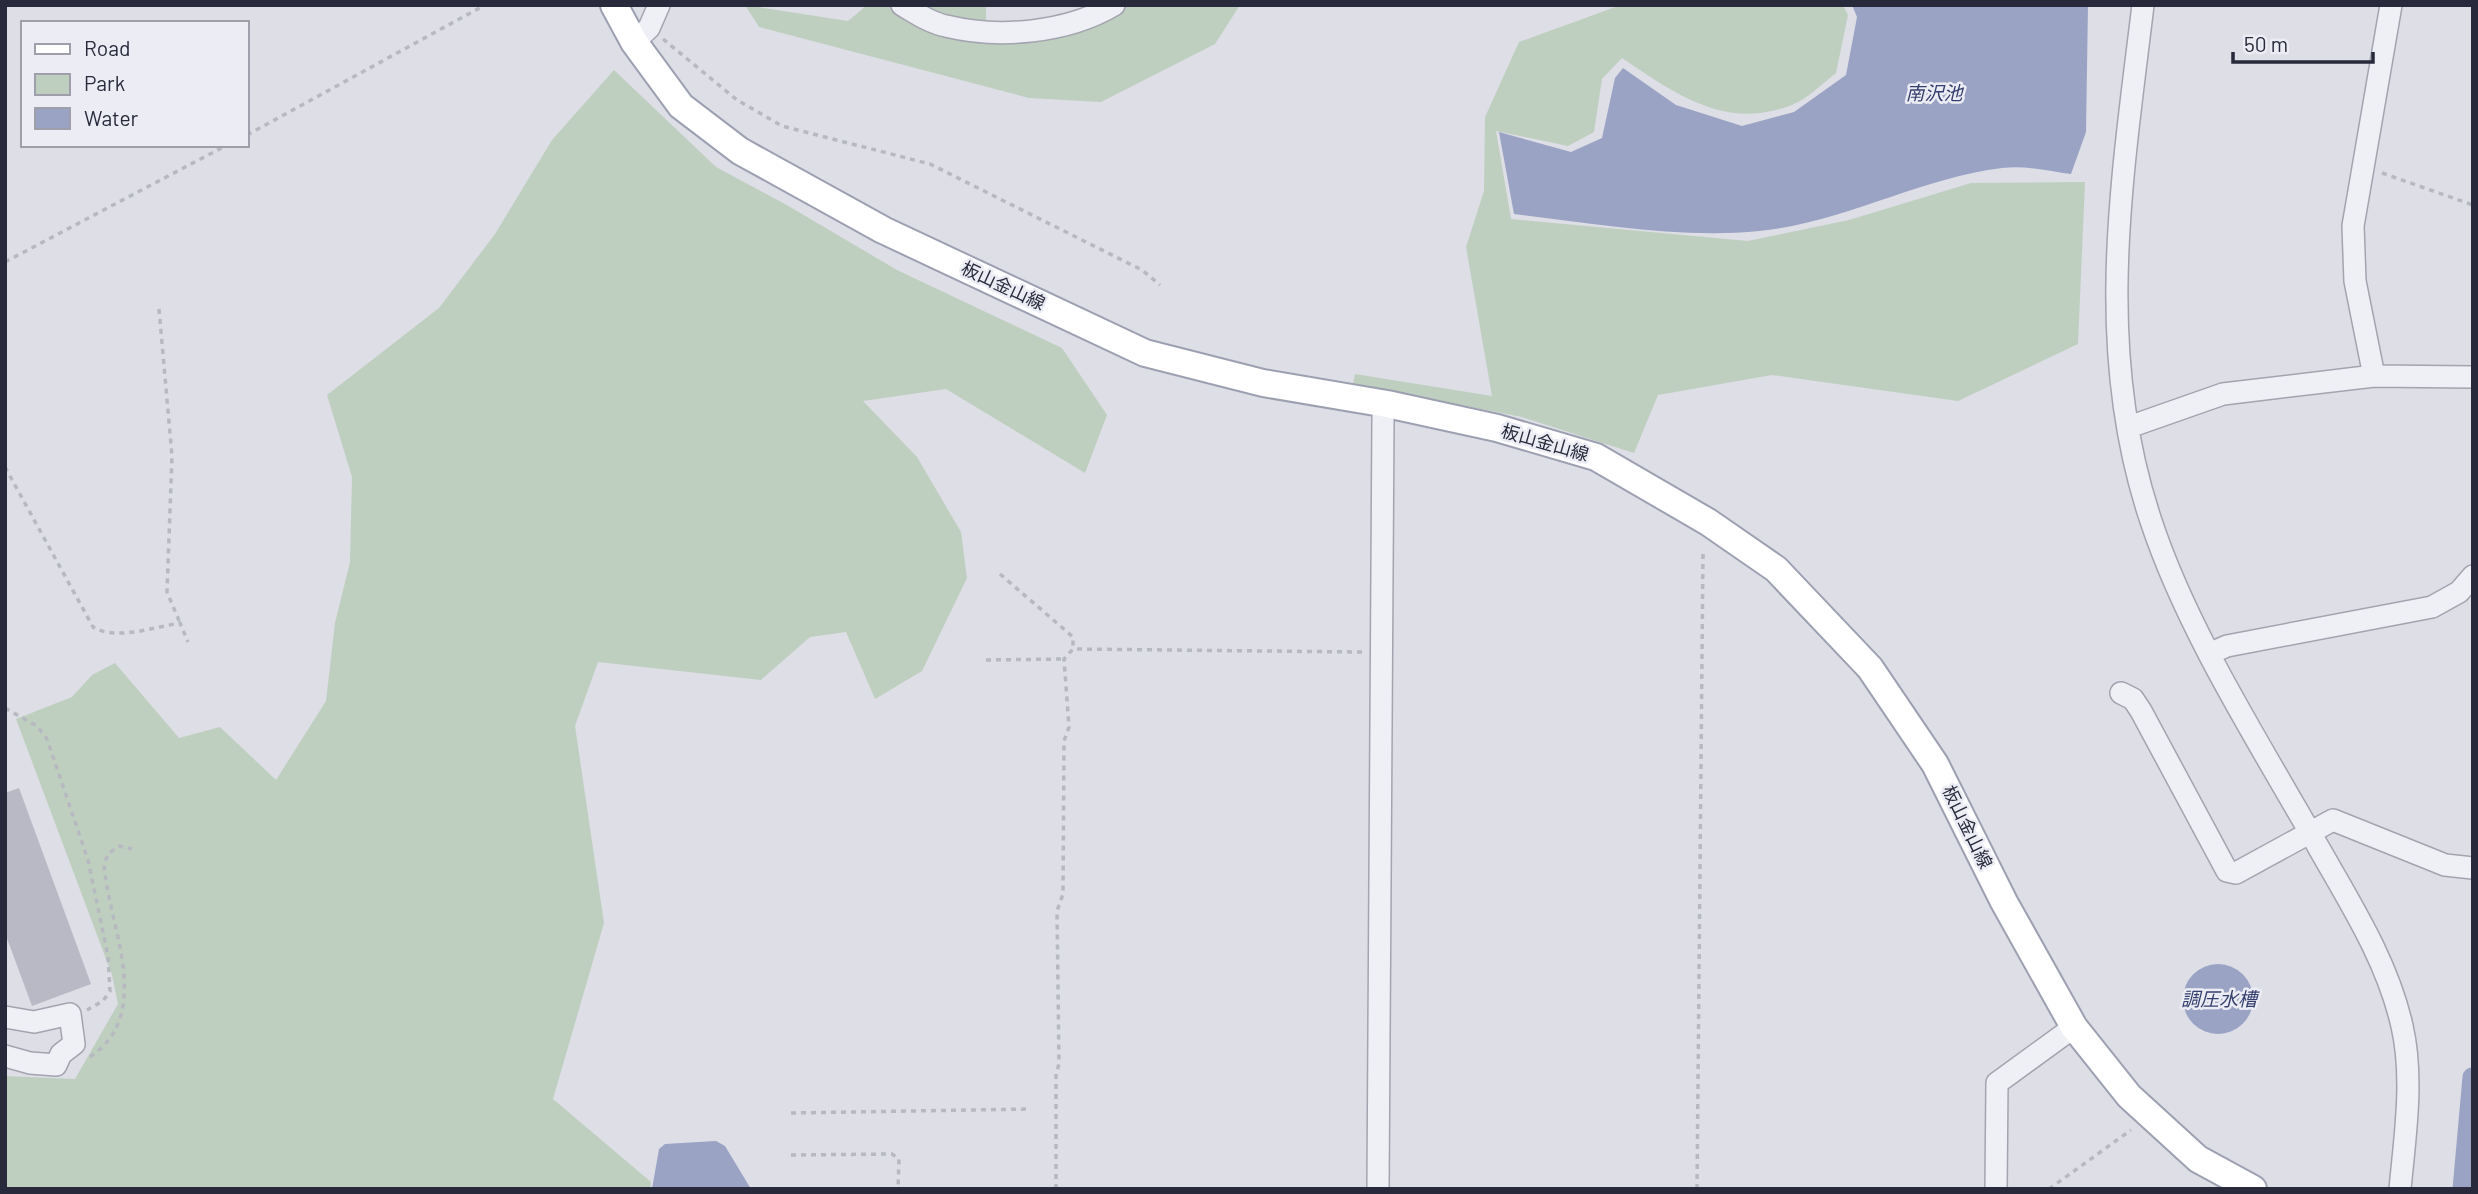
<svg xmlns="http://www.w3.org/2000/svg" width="2478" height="1194" viewBox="0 0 2478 1194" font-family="Barlow,'Noto Sans JP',sans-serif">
<rect width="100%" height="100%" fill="#dddee6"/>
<!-- green -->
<path fill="#bfcfbf" d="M745,5L848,21L867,5H986V35L1092,23L1127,5H1240L1215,44L1101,102L1029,98L759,27Z
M1621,5H1843L1848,15L1836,73C1823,83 1807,99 1792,105C1725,131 1676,94 1622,58L1602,79L1594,132L1568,146L1496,131L1511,219L1748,241L1849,220L1971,183L2085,182L2078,344L1958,401L1772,375L1658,395L1634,453L1522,417L1353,384L1355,374L1492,396L1466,247L1484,191L1485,117L1519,42Z
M614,70L716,167L785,204L897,270L1062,348L1107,415L1085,473L946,389L863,401L917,457L961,532L967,578L922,671L875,699L846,632L810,637L761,680L598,662L575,726L604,923L553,1099L651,1182L650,1189H5V1076L75,1079L118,1004L112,975L16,719L72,697L92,675L115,663L179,738L220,727L276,780L326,701L335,623L350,562L352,477L327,395L439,308L495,234L552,140Z"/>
<!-- water -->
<path fill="#9aa3c4" d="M1852,5H2088L2086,132L2071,174C2049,171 2025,165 2002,168C1919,178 1843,223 1759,231C1678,239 1595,223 1514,214L1499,132L1571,152L1602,138L1615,78L1623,68L1676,105L1742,126L1794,112L1846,75L1857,17Z
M2183 999a35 35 0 1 1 70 0a35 35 0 1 1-70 0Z
M716,1141L725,1146L751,1189H652L659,1149L665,1144Z"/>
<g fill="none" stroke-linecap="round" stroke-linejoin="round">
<!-- canal -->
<path stroke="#9aa3c4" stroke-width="19" d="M2462,1189L2472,1077"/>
</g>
<!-- building -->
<path fill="#b8b9c5" d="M19,788L91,984L32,1006L5,933V793Z"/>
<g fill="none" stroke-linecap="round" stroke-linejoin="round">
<defs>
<path id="minor" d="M902,5C916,13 930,23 946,26C999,39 1067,33 1114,5
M2143,5C2122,180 2093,349 2151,521C2188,633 2262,747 2320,850C2352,906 2388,963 2402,1026C2414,1078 2405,1136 2400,1189
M634,42L649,28L659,5
M2374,376L2355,281L2353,226L2391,5
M2129,427L2223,394L2374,376L2473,377
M2211,653L2227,646L2432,607L2459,592L2473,576
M2121,693L2133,699L2141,711L2227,871L2236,873L2333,820L2445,865L2473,868
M5,1017L34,1022L70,1014L74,1044L61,1054L56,1065L30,1063L5,1056
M1378,1189L1383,417L1387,404
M1996,1189L1997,1083L2074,1027"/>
<path id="major" d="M614,5L634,42L681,106L740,151L883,230L1145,353L1263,383L1387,404L1497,428L1596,457L1708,522L1776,569L1870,668L1935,764L2004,902L2074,1027L2129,1096L2198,1159L2253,1189"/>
</defs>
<!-- minor casing -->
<use href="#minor" stroke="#a3a4af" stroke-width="24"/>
<!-- major casing -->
<use href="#major" stroke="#9da0b1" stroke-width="30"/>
<!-- path -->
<path stroke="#b7b9c1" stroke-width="3.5" stroke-dasharray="5 5" stroke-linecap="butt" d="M663,39L737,100L782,126L930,164L1142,270L1160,285
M247,135L485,5
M2382,173L2473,205
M5,262L227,145
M159,309L172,456L167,592L180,623
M5,467L93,627C115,641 155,627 180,623L188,642
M1000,574L1073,637V649
M986,660L1064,659
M5,708L37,726L47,739L88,860L108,956L110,991L103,1001L87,1010
M90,1057C155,1013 109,928 104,865L108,854L119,846L132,849
M791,1113L1030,1109
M791,1155L892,1154L899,1159L898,1189
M1056,1189V1074L1059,1064L1057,911L1063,894L1064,741L1069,727L1064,659L1073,649L1362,652
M1697,1189L1703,552
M2049,1189L2131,1130"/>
<!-- minor -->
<use href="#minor" stroke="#eff0f5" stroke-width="21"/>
<!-- major -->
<use href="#major" stroke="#fff" stroke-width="26"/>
</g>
<g text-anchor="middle" stroke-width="5" stroke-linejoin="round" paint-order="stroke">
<!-- street labels -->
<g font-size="18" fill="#282a3b" stroke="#ecedf4">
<text transform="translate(1003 286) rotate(25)" y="6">板山金山線</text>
<text transform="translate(1545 443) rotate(16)" y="6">板山金山線</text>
<text transform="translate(1967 827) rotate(64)" y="6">板山金山線</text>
</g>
<!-- water labels -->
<g font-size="19" font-style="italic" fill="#343f6d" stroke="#ecedf4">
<text x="1934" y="100">南沢池</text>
<text x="2219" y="1006">調圧水槽</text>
</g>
</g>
<!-- border -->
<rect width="2478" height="1194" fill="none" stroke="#282a3b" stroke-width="14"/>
<!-- legend -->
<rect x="21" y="21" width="228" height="126" fill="#ecedf4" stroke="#9e9faa" stroke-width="2"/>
<rect x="35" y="44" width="35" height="10" fill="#ffffff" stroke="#9e9faa" stroke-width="2"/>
<text x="84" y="56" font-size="21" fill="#282a3b">Road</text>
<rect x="35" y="74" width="35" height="21" fill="#bfcfbf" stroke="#9e9faa" stroke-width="2"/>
<text x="84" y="91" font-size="21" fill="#282a3b">Park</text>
<rect x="35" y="108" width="35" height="21" fill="#9aa3c4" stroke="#9e9faa" stroke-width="2"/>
<text x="84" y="126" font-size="21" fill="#282a3b">Water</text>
<!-- scale -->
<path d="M2233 52v10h140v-10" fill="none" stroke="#282a3b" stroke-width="3.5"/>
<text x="2244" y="52" font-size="21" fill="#282a3b" stroke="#ecedf4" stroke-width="5" paint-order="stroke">50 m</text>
</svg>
